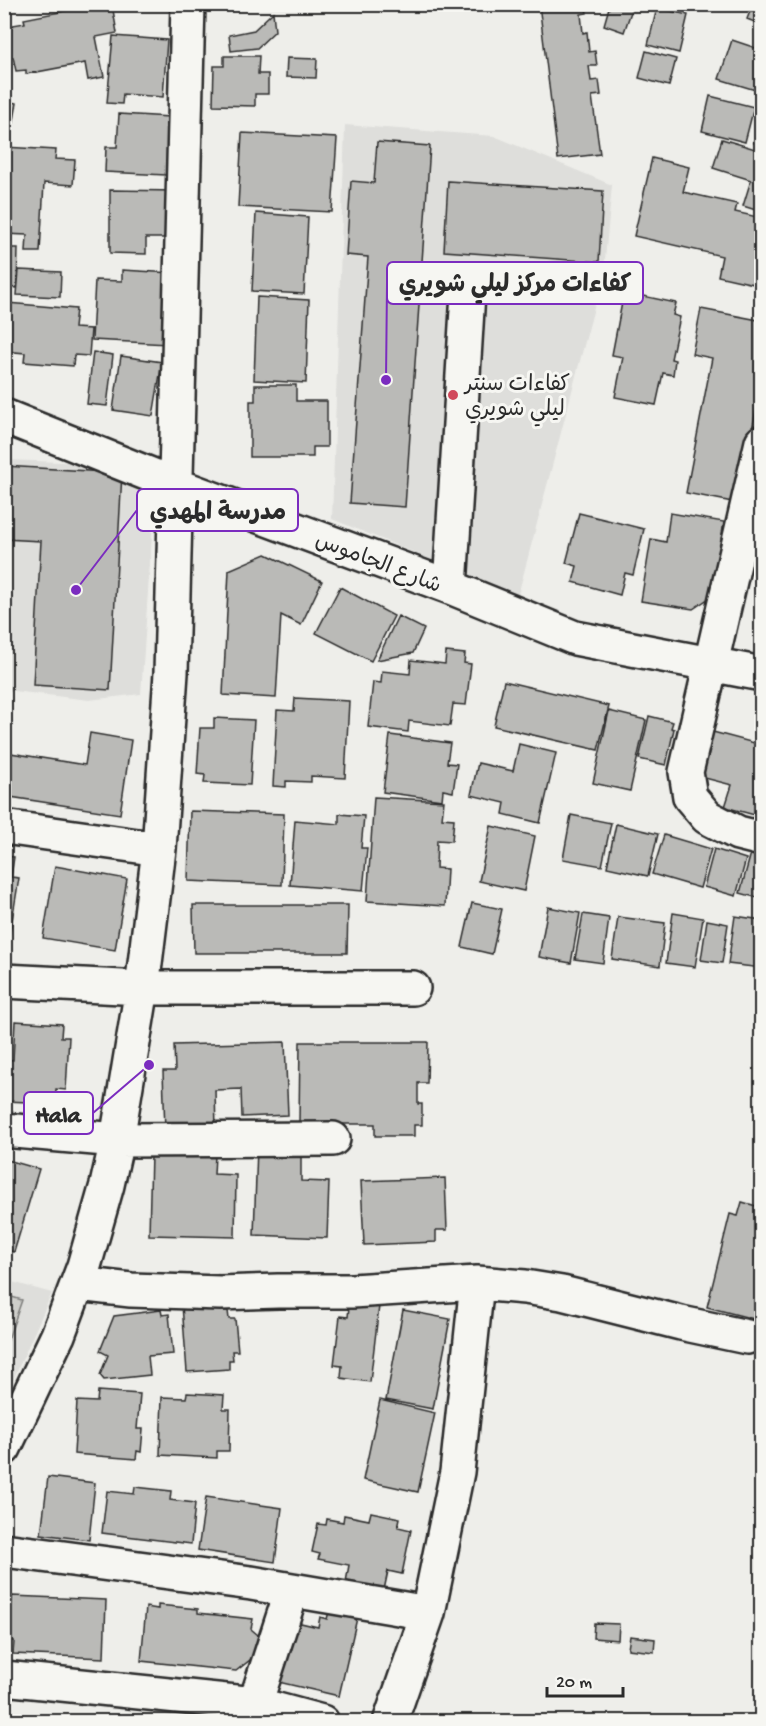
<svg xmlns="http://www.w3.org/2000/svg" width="766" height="1726" viewBox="0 0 766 1726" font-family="'Gochi Hand','Playpen Sans Arabic',sans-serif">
<rect width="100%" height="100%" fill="#eeeeea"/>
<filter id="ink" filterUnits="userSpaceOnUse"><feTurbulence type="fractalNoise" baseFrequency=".0167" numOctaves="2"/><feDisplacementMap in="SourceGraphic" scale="12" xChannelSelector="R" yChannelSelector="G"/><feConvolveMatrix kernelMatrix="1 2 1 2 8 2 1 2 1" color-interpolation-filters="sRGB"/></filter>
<g filter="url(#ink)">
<!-- built -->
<path fill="#dededb" d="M345,125L494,136L612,185L604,270L518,595L332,519Z
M5,460L90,463L155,490L141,694L89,700L5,690Z
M5,1280L52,1293L5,1398Z"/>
<!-- green -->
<path fill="#cececa" stroke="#7c7c7a" stroke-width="1.5" d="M5,1295L22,1300L5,1348L4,1295Z"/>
<!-- building -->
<path fill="#babab7" stroke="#2b2b2b" stroke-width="1.5" d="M539,4H585L587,13L581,14L583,33L587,32L589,52L595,51L597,66H589L591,81L599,80L601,95L592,96L600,154L558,159Z
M610,4H619L632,9L624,32L604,25Z
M753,4H762V25L747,19Z
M90,6L91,9L105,7L106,11L113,10L117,33L96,37L104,77L88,80L85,63L26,74V70L16,71L13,57L9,58L4,33L8,31L7,26L25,23L24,19Z
M657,8L688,15L679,53L648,45Z
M273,12L275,31L257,48L231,51L229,35L254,30Z
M113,36L167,40L163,97L123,94L122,104L107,103Z
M732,40L762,50V92L719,79Z
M646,51L676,59L669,86L639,78Z
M224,56H259L258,74H268V94H255V106L213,105L214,66H224Z
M287,58L317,59L316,78L286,77Z
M710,96L754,107L745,142L702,131Z
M4,101L17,103L10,143L4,142Z
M762,113V145L754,143Z
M119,114L170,117L166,175L105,172L106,147H117Z
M242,133L337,138L332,212L238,207Z
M722,139L762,151V212L743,206L751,180L713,168Z
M377,142L430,146L405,507L350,503L368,257L346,255L351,181L374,183Z
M4,147L56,150L55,159L75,160L73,185L44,183L40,252H26L27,235L4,234Z
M652,158L689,167L683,192L737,204L735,212L762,218V268L758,267L754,284L718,276L722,256L634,236Z
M448,181L603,191L599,262L444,251Z
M110,190L177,191V238H146V254L110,253Z
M256,213L308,217L304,294L252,291Z
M4,248H18L17,288L4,287Z
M19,270L61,272L60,297L17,295Z
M122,270L172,273L168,344L92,340L95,280L122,281Z
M624,292L676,303L673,315L680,317L671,359L675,360L673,375L663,373L656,405L615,397L623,357L612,355Z
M257,297L309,300L306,383L254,380Z
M7,303L76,309L74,328L91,329L89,356L74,355L73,366L24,362L25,353L4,351V316H6Z
M701,309L758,320L762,326V379L738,503L686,493L712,358L692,354Z
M93,352L113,355L107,406L87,404Z
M121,356L162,362L153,416L113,410Z
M255,385H296V401H327V447H313V457H250V401H255Z
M4,466L122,473L110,690L33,685L41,541L4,539Z
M579,513L644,529L633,575L625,573L620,595L573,582L577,566L566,563Z
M670,513L724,522L712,596L693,609L641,601L651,539L666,542Z
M266,554L322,581L301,625L281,615L276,698L223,695L229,570Z
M340,587L394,616L371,661L316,633Z
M398,616L424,629L413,653L377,660Z
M446,652L465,654L464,663L471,664L466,705L453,704L450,726L409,721L408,732L368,727L373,682L381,683L382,671L410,674L411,660L445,664Z
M504,681L609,706L598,750L494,726Z
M295,698L349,701L345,778L311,776V782L286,781V787L273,786L277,710L294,711Z
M609,711L646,720L630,791L593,783Z
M649,716L673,722L671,728L674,729L666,765L639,759Z
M214,718L254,720L250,785L204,783L205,775L197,774L200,728H214Z
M713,732L762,745V817L725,807L732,785L701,777Z
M90,733L131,740L120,814L4,796V752L85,765Z
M390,735L450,743L447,763L457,764L453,792L443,790L442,800L383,792Z
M519,744L556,753L540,823L503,814L505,803L471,795L478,763L513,771Z
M374,797L444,801L442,818L454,819L452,841L437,840L436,868L447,869L445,906L367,901Z
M190,811L284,814L282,885L188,881Z
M339,814L364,816L361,848H367L363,891L290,885L295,820L339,824Z
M571,815L611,823L602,866L563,859Z
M616,824L658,834L648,876L607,867Z
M491,826L535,836L524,891L479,881Z
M664,835L711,849L700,888L652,874Z
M714,849L746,859L736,896L704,887Z
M751,853L762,856V899L740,893Z
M4,856L14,857L11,877L19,878L10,933L4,932Z
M55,866L127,879L115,950L43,938Z
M472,903L502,909L492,954L462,947Z
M193,905H348L347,953H194Z
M548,907L580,913L571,963L539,957Z
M673,913L703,918L695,967L666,963Z
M583,914L609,918L603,963L575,959Z
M735,916L762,920V968L728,964Z
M618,917L665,923L660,966L612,959Z
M707,920L728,924L722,963L701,960Z
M15,1021L62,1024L61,1037H69L66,1090L56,1089L55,1103L4,1101V1059L13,1060Z
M285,1042L288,1115L242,1117L241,1089L215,1090L216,1130L165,1131L163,1071H175L174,1045Z
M300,1042H428L427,1083H418V1104H422V1125H414V1136H375V1124H299Z
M257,1147L301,1149V1181L329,1182L327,1238L254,1235Z
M151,1154L215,1155L214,1174L236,1175L235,1237L149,1235Z
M4,1159L39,1169L14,1252L4,1249Z
M445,1178L447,1230H436V1242L364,1245L361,1181Z
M762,1200V1321L707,1307L730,1214L738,1216L742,1202L760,1207Z
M221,1302L222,1311H228L229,1319H235L238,1351H232L233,1360H229V1369L187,1372L182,1305Z
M360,1304L379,1306L370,1382L341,1378L342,1366L334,1365L340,1316L348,1317L349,1307L360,1308Z
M161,1310L162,1315L169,1314L173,1354L148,1356L150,1375L104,1380L100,1375L108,1355L100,1351L114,1316Z
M403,1310L450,1319L433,1409L386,1400Z
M98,1391L140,1394L137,1429H143L141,1452L137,1451L136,1459L74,1454L77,1401L97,1402Z
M187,1393L224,1395L223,1409H230L229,1451H217V1458L160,1455L162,1397L186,1398Z
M380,1400L435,1413L418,1492L363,1480Z
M48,1477L95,1483L89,1540L41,1534Z
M135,1487L171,1491L170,1500L195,1503L191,1544L102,1533L107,1491L134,1494Z
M206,1497L282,1508L275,1562L198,1550Z
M371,1512L400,1518L398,1527L411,1530L402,1574L388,1571L384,1590L346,1582L349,1565L318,1559L320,1554L312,1552L318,1524L326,1525L327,1519L343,1522L344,1515L369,1520Z
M12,1596L106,1600L104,1658L13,1654L14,1641H4V1608L11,1609Z
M158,1605L198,1609V1613L253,1619L251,1629L258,1635L255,1656L236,1671L141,1661L146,1607L158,1609Z
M329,1612L357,1618L339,1696L274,1681L288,1620L318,1627L320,1617L327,1619Z
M594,1623L619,1624L618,1640L593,1638Z
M630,1636L655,1639L654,1652L628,1649Z"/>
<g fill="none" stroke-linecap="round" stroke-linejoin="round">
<defs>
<path id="minor" d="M4,416L176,485L450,587L575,638L762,674
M762,442L686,772L690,797L707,817L738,833L762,839
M450,587L468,293
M4,827L159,849
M4,981L142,988H413
M4,1130L117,1140L333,1139
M78,1284L131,1290L220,1293L278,1291H352L477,1283L525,1287L562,1293L681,1323L747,1337
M4,1448L58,1335L84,1266L107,1185L117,1140L142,988L159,849L171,673L188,4
M4,1550L251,1583L428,1613
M4,1678L255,1704L322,1722
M255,1704L292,1590
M390,1722L428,1613L457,1472L477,1283"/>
</defs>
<!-- minor casing -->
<use href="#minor" stroke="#2b2b2b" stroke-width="38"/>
<!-- minor -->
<use href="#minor" stroke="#f6f6f2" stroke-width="33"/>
</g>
</g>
<!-- markers -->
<circle fill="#d1495b" stroke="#f6f6f2" stroke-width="2" cx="453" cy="395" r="6"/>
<g text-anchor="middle" stroke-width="6" stroke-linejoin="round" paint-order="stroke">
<!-- poi labels -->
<g font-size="22" fill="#2b2b2b" stroke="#f6f6f2" text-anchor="start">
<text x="465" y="390">كفاءات سنتر<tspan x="465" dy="25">ليلي شويري</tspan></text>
</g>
<!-- street labels -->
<g font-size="22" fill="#2b2b2b" stroke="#f6f6f2">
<text transform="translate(379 561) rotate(21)" y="8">شارع الجاموس</text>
</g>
</g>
<!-- callouts -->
<path fill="none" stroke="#7b2cbf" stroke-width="2" d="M386 380L387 283M76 590L137 510M149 1065L93 1113"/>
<g fill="#7b2cbf" stroke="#f6f6f2" stroke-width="2">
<circle cx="386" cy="380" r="6"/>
<circle cx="76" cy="590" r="6"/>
<circle cx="149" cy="1065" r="6"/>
</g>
<g fill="#f6f6f2" stroke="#7b2cbf" stroke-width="2">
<rect x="387" y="262" width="256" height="42" rx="6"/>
<rect x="137" y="489" width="161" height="42" rx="6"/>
<rect x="24" y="1092" width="69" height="42" rx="6"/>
</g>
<g font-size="24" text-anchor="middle" font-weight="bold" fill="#2b2b2b">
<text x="515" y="291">كفاءات مركز ليلي شويري</text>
<text x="218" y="519">مدرسة المهدي</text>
<text x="58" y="1122">Hala</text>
</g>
<!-- margin -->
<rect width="766" height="1726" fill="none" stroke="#f6f6f2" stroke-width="24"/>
<rect x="12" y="12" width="742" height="1702" fill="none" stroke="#2b2b2b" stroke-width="2" filter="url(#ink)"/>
<!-- scale -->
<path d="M547 1687v9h76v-9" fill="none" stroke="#2b2b2b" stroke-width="3"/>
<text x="556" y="1687" font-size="18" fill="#2b2b2b" stroke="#f6f6f2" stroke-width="4.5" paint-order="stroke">20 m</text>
</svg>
